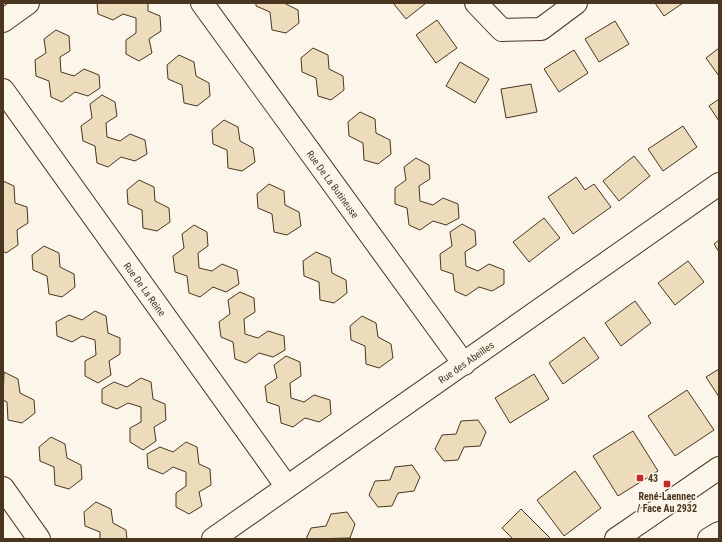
<svg xmlns="http://www.w3.org/2000/svg" width="722" height="542" viewBox="0 0 722 542" font-family="'Roboto Condensed',sans-serif">
<rect width="100%" height="100%" fill="#fbf6e9"/>
<!-- building -->
<path fill="#ecdcbc" stroke="#4a3520" d="M97,3H148V11L160,16L161,31L149,39L152,53L139,61L126,54V40L136,33V18L123,14L113,20L98,14Z
M256,3H284L298,10L299,23L286,33L272,30L270,12L256,6Z
M393,3H426L406,19Z
M655,3H683L664,16Z
M437,20L457,48L436,63L416,35Z
M615,21L629,44L599,62L585,39Z
M56,30L69,36L70,51L60,57L61,72L74,76L84,69L99,75L100,88L88,96L75,92L62,102L51,97L49,81L36,76L35,60L46,53L44,39Z
M313,48L328,55L329,69L343,76L344,90L331,100L318,96L316,78L302,72L301,58Z
M719,48V76L706,58Z
M574,50L588,73L559,92L544,69Z
M179,55L194,62L196,76L209,83L210,96L197,106L184,103L182,85L168,79L167,65Z
M460,62L489,79L475,103L446,86Z
M531,84L537,112L506,118L501,89Z
M102,95L115,102L117,116L106,123L107,137L120,141L130,134L145,140L147,154L135,161L121,157L108,167L97,163L95,146L83,141L81,126L92,118L90,104Z
M719,99V121L709,106Z
M360,112L375,119L376,133L390,140L391,154L378,164L364,160L363,143L349,136L348,122Z
M224,120L238,127L240,141L253,148L255,162L242,171L228,168L227,150L213,144L212,130Z
M683,126L697,147L663,171L648,149Z
M634,156L650,176L619,201L603,181Z
M416,158L429,165L430,179L419,186L420,201L433,205L443,198L458,204L459,218L446,225L433,221L420,230L409,225L407,208L395,204V188L406,180L404,167Z
M576,177L585,190L594,184L611,207L573,234L548,197Z
M139,180L154,187L155,201L169,208L170,222L157,231L143,228L142,210L128,204L127,190Z
M3,181L14,186L15,203L27,207L28,223L17,230L18,245L6,253L3,251Z
M269,184L284,191L285,205L299,212L301,226L287,235L274,232L272,214L258,208L257,194Z
M544,218L560,238L529,262L513,242Z
M462,224L475,231L476,245L465,252L466,266L478,271L489,264L504,270V284L492,291L479,287L466,296L455,291L453,274L441,270L440,254L452,246L450,232Z
M194,225L207,232L208,246L198,253L199,268L212,271L222,264L237,270L239,284L226,292L213,287L200,297L189,293L187,276L175,272L173,256L184,248L182,234Z
M719,240V252L714,244Z
M44,246L59,253L60,267L74,274L75,287L62,297L49,294L47,276L33,270L32,255Z
M316,252L330,258L332,273L346,280L347,293L334,303L320,300L319,282L304,276L303,261Z
M688,261L704,282L675,305L658,283Z
M240,292L254,298L255,312L244,319L245,334L258,338L268,331L284,336L285,350L273,357L259,353L246,363L235,359L233,342L221,337L219,322L230,314L228,300Z
M635,301L651,323L621,346L605,323Z
M95,311L106,316L108,333L120,338V354L109,361L111,375L98,383L85,376V361L96,355L95,340L82,336L72,342L57,336L56,322L69,315L82,320Z
M362,316L376,323L378,337L391,344L393,358L379,368L366,364L365,346L351,340L350,326Z
M584,337L599,358L563,384L549,363Z
M286,356L300,362L301,376L290,383L291,398L304,402L314,395L330,400L331,414L319,422L305,418L293,427L281,423L279,406L267,402L265,386L277,378L274,365Z
M719,369V397L706,377Z
M4,372L18,379L20,393L34,400L35,413L22,423L8,420L7,402L3,400Z
M534,374L549,399L510,423L495,398Z
M141,378L151,382L153,399L165,404L166,420L154,427L156,441L143,450L130,442V428L141,422V407L128,403L117,409L102,403V389L114,382L127,387Z
M687,390L714,430L675,456L648,416Z
M478,420L486,432L480,446L464,447L458,460L444,461L435,449L442,435L456,434L461,421Z
M633,431L658,471L618,496L593,456Z
M51,437L65,444L67,458L81,465L82,479L69,489L55,485L54,467L40,461L39,447Z
M186,442L197,447L199,464L210,469L211,485L199,492L202,506L189,514L176,507V493L186,486V472L173,467L163,474L148,468L147,454L160,447L173,452Z
M412,465L420,477L414,491L398,493L392,506L378,507L369,495L375,481L390,480L395,467Z
M575,471L601,508L564,536L537,500Z
M96,502L111,509L113,523L126,530L127,539H100V532L85,526L84,512Z
M521,509L550,538L549,539H513L502,528Z
M347,512L355,524L350,538L306,539L311,528L326,526L331,514Z"/>
<g fill="none" stroke-linecap="round" stroke-linejoin="round">
<defs>
<path id="minor" d="M202,3L464,364
M476,3L502,30L541,29L576,3
M3,21L28,3
M3,90L287,487
M3,488L39,539
M213,539L719,184
M616,539L719,468
M709,539L719,533"/>
</defs>
<!-- minor casing -->
<use href="#minor" stroke="#4a3520" stroke-width="24"/>
<!-- minor -->
<use href="#minor" stroke="#fbf6e9" stroke-width="22"/>
</g>
<!-- markers -->
<g fill="#c62828" stroke="#fbf6e9" stroke-width="1.5">
<rect x="636" y="474" width="8" height="8" rx="2"/>
<rect x="663" y="480" width="8" height="8" rx="2"/>
</g>
<g text-anchor="middle" stroke-width="3" stroke-linejoin="round" paint-order="stroke">
<!-- street labels -->
<g font-size="10" fill="#4a3520" stroke="#fbf6e9">
<text transform="translate(333 184) rotate(54)" y="4">Rue De La Butineuse</text>
<text transform="translate(145 289) rotate(54)" y="4">Rue De La Reine</text>
<text transform="translate(466 362) rotate(-35)" y="4">Rue des Abeilles</text>
</g>
<!-- poi labels -->
<g font-size="10" font-weight="bold" fill="#4a3520" stroke="#fbf6e9" text-anchor="start">
<text x="648" y="482">43</text>
<text x="667" y="500" text-anchor="middle">René-Laennec<tspan x="667" dy="12">/ Face Au 2932</tspan></text>
</g>
</g>
<!-- border -->
<rect width="722" height="542" fill="none" stroke="#4a3520" stroke-width="8"/>
</svg>
